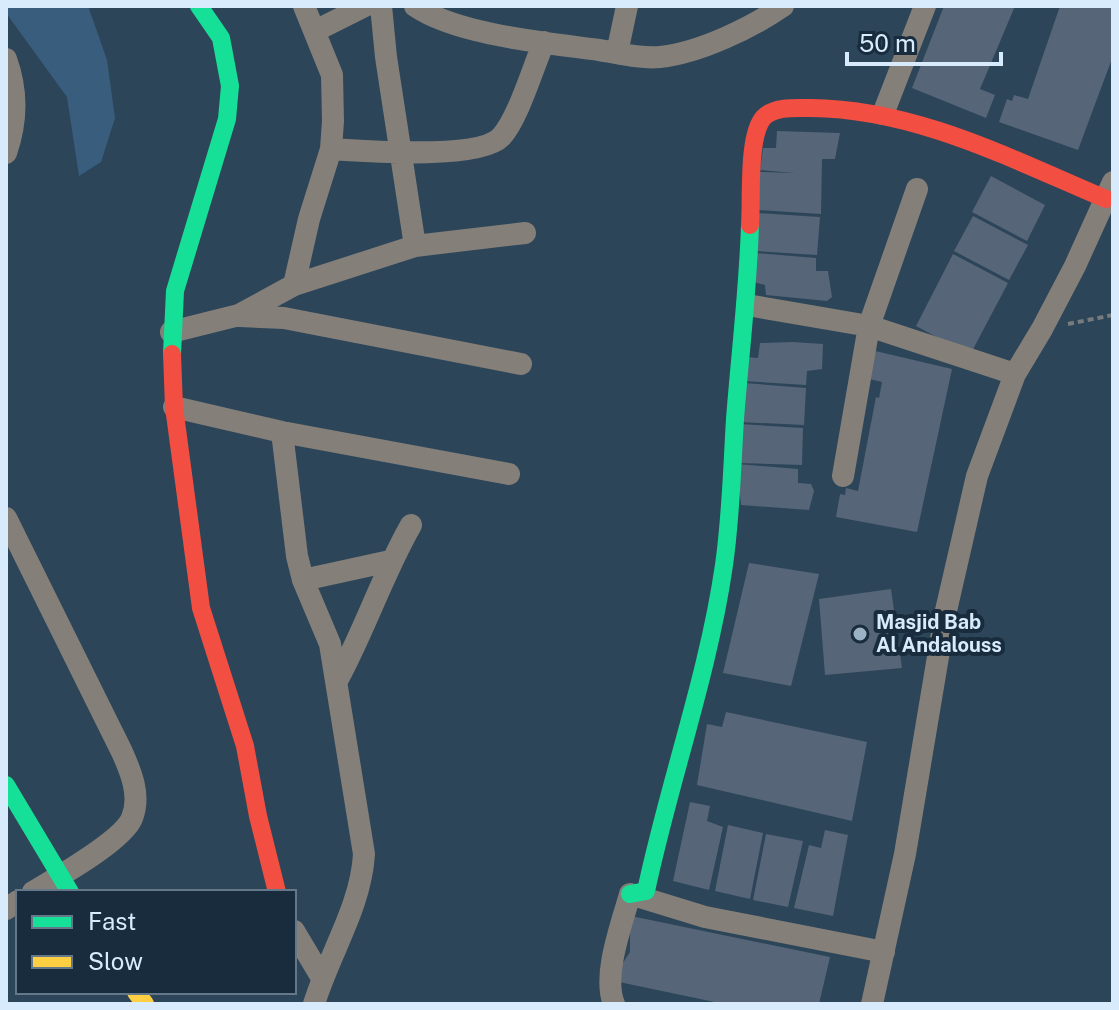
<svg xmlns="http://www.w3.org/2000/svg" width="1119" height="1010" viewBox="0 0 1119 1010" font-family="'Public Sans',sans-serif">
<rect width="100%" height="100%" fill="#2c4559"/>
<!-- green -->
<path fill="#395d7d" d="M6,6H88L107,60L115,118L101,162L79,176L67,97L6,13Z"/>
<!-- building -->
<path fill="#566578" d="M944,6H1015L980,89L995,95L986,118L912,88Z
M1060,6H1113V56L1078,150L999,122L1007,99L1012,101L1014,95L1028,99Z
M777,131L840,133L835,159H822L821,214L758,210L760,172L795,173L760,170L763,148H776Z
M991,176L1045,205L1027,241L972,212Z
M758,213L820,217L817,255L755,251Z
M973,216L1028,245L1009,280L954,251Z
M756,253L816,258V271H828L832,297L827,301L766,295L765,285L753,282Z
M953,254L1008,283L970,355L916,326Z
M792,342L823,344L822,369L807,371L806,385L743,381L745,357L758,358L760,343Z
M871,350L952,369L917,532L836,517L840,494L845,495L846,488L858,491L876,397L879,398L882,382L869,379Z
M744,383L806,388L804,425L740,422Z
M740,424L803,428L802,465L738,463Z
M737,464L798,469V483L811,484L814,491L809,510L741,505Z
M749,563L819,574L791,686L723,673Z
M891,589L902,668L825,675L819,599Z
M726,712L867,742L852,821L697,785L707,724L722,727Z
M690,802L710,806L707,821L723,827L709,890L673,881Z
M728,825L763,833L750,899L715,891Z
M825,830L848,835L833,916L794,908L809,845L821,848Z
M766,834L803,841L788,907L753,900Z
M631,916L830,957L819,1004H724L619,982V969L630,952V934L628,928Z"/>
<g fill="none" stroke-linecap="round" stroke-linejoin="round">
<!-- path -->
<path stroke="#787b7d" stroke-width="4" stroke-dasharray="6 4" stroke-linecap="butt" d="M1068,324L1113,315"/>
<!-- street -->
<path stroke="#847f79" stroke-width="22" d="M381,6L386,57L415,246
M415,6C457,35 548,43 599,50C618,53 641,59 660,57C699,53 751,28 783,6
M315,31L365,6
M617,53L627,6
M6,59C17,89 17,122 6,153
M883,114L925,6
M331,149C364,151 479,160 501,137C518,119 533,67 544,42
M294,285L309,219L331,149L333,121L332,75L304,6
M747,305L869,326L1015,374
M240,316L284,318L521,364
M171,332L239,315L294,285L415,246L525,233
M174,407L282,432L509,474
M282,432L297,556L303,580L330,644L364,854C361,907 329,954 314,1004
M843,476L869,326L917,189
M6,518L122,752C131,772 141,796 132,818C123,841 56,878 33,892
M303,580L390,561
M338,679C365,629 383,574 411,525
M6,909L18,901
M294,931L322,978
M614,1004C602,975 622,924 630,894L705,917L884,952
M872,1004L905,854L945,615L977,476L1015,374L1042,329L1075,266L1113,182"/>
<!-- fast -->
<path stroke="#16e098" stroke-width="18" d="M172,354L175,291L227,119L230,86L221,38L199,6
M6,785L70,892
M630,894L646,891C669,782 708,676 724,565C731,517 732,468 735,419C740,354 748,290 750,225"/>
<!-- slow -->
<path stroke="#ffcf43" stroke-width="18" d="M136,992L145,1004"/>
<!-- jam -->
<path stroke="#f24e42" stroke-width="18" d="M750,225C752,200 747,135 764,117C775,106 796,108 811,108C916,109 1011,159 1106,199
M172,354L174,407L201,608L245,746L258,816L277,892"/>
</g>
<!-- markers -->
<circle fill="#9bb1c4" stroke="#182c3d" stroke-width="3" cx="860" cy="634" r="8"/>
<g text-anchor="middle" stroke-width="8" stroke-linejoin="round" paint-order="stroke">
<!-- poi labels -->
<g font-size="20" font-weight="bold" fill="#d7ebfd" stroke="#182c3d" text-anchor="start">
<text x="876" y="629">Masjid Bab<tspan x="876" dy="23">Al Andalouss</tspan></text>
</g>
</g>
<!-- border -->
<rect width="1119" height="1010" fill="none" stroke="#d7ebfd" stroke-width="16"/>
<!-- legend -->
<rect x="16" y="890" width="280" height="104" fill="#182c3d" stroke="#64788a" stroke-width="2"/>
<rect x="32" y="916" width="40" height="12" fill="#16e098" stroke="#64788a" stroke-width="2"/>
<text x="88" y="930" font-size="24" fill="#d7ebfd">Fast</text>
<rect x="32" y="956" width="40" height="12" fill="#ffcf43" stroke="#64788a" stroke-width="2"/>
<text x="88" y="970" font-size="24" fill="#d7ebfd">Slow</text>
<!-- scale -->
<path d="M847 52v12h154v-12" fill="none" stroke="#d7ebfd" stroke-width="4"/>
<text x="859" y="52" font-size="24" fill="#d7ebfd" stroke="#182c3d" stroke-width="6" paint-order="stroke">50 m</text>
</svg>
